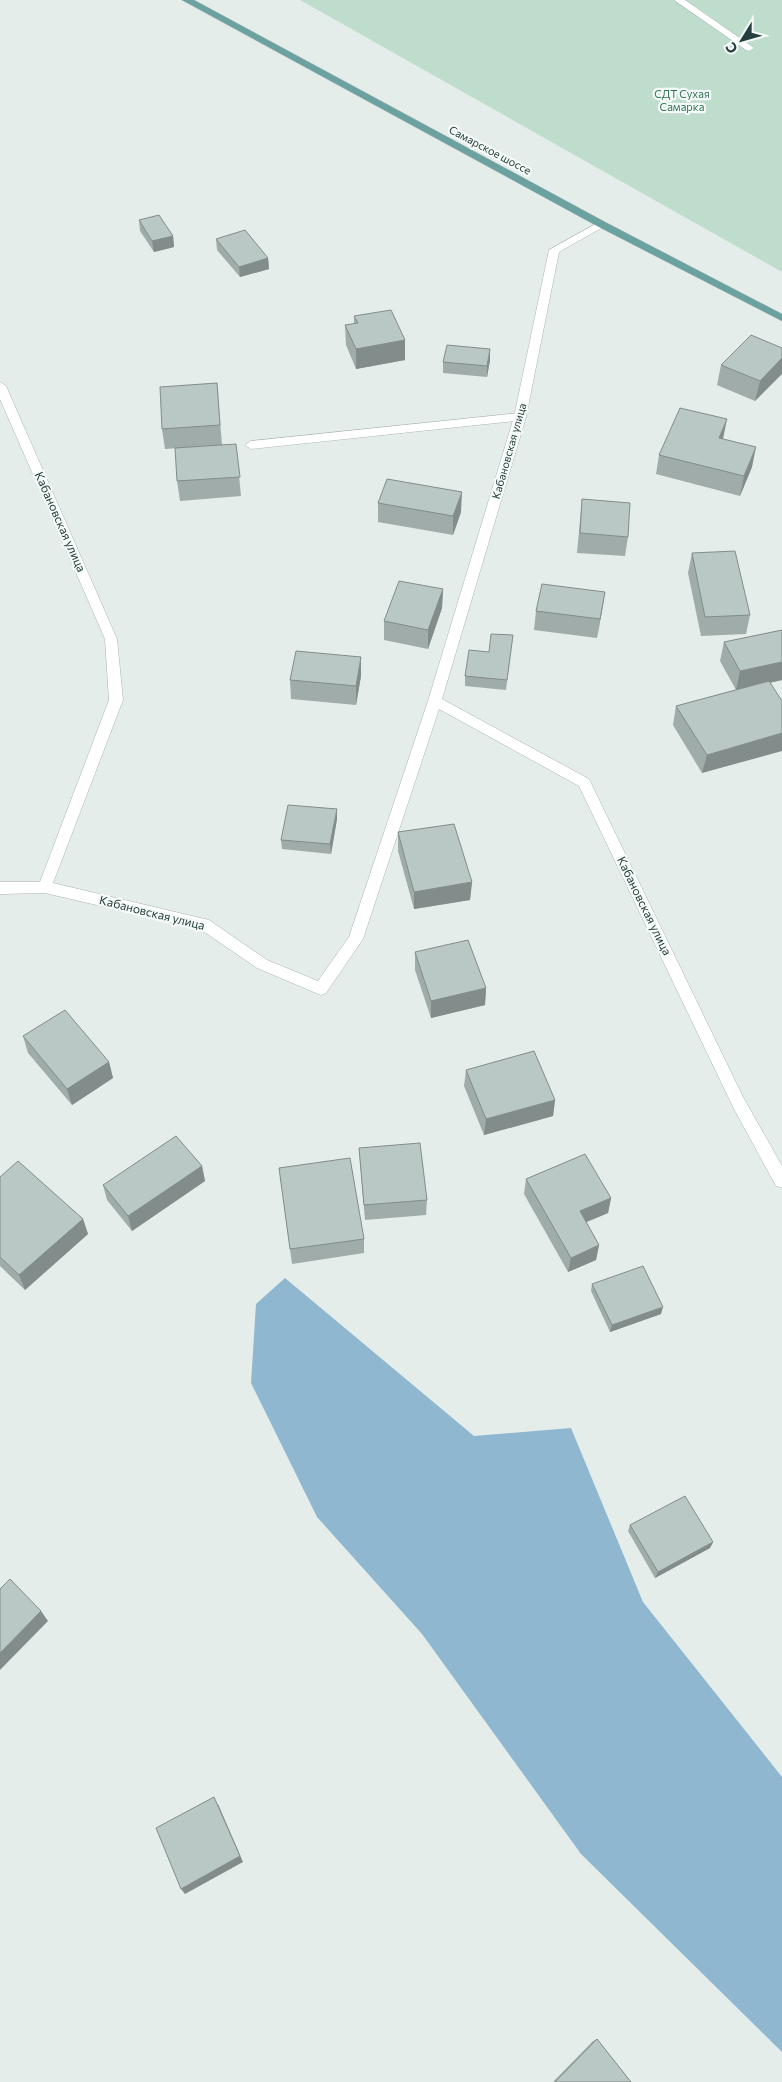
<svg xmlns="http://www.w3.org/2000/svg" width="782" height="2082" viewBox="0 0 782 2082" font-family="Commissioner,sans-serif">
<rect width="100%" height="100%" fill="#e5edeb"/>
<!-- green -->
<path fill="#bfddcd" d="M300,0H782V272Z"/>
<!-- water -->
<path fill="#8fb8d0" d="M285,1278L474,1436L571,1428L643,1602L782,1777V2052L581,1854L422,1634L317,1517L251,1383L256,1304Z"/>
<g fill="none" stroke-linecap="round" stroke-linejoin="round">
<defs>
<path id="service" d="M674,0H685L754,48L749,51L746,50Z
M520,413L524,414L526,417L524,420L251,449L245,445L251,441Z"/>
<path id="minor" d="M601,221L605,222L606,224L605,226L559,252L526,417L442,699L589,779L743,1097L782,1166V1188L776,1186L733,1107L579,786L439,709L363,939L326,993L321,995L316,993L257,968L200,929L45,893L0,894V882H40L109,700L105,639L0,399V382L6,386L117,639L123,700L53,883L209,920L267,960L318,981L349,937L428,701L514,417L549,250Z"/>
<path id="primary" d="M182,0H194L605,222L782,314V321L597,226Z"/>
</defs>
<!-- service casing -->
<use href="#service" stroke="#a7b5b3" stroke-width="1"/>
<!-- minor casing -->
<use href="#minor" stroke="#a7b5b3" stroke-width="1"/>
<!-- primary casing -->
<use href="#primary" stroke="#c2c9c9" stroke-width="1"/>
<!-- service -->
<use href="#service" fill="#fff" fill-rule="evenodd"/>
<!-- minor -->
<use href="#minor" fill="#fff" fill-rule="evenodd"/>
<!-- primary -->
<use href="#primary" fill="#6ba19f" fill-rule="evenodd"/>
</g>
<!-- wall -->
<path fill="#a0aca9" d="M139,220L173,236L174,247L154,252L140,231Z
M216,239L268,258L269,269L240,277L217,250Z
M354,316L405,340V360L356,369L346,345L345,325L354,324Z
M782,348L755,401L717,385L721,365Z
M490,360L487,377L443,373V362Z
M217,383L222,445L165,449L162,429Z
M723,439L752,467L740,496L656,474L659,455Z
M236,444L241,496L180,501L177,481Z
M582,499L628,537L625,556L577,553Z
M378,503L461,512L453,535L378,522Z
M692,553L750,615L746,634L701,636L688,573Z
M443,589L442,608L428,649L384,640V621Z
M605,592L597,638L534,630L536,611Z
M782,630V680L770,683L702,773L673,725L676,706L736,690L720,661L724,642Z
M513,635L506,690L465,686V676L489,652Z
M361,657V676L356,705L291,699L290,680Z
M337,809V819L331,854L282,849L281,840Z
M398,832L472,882L470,900L414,909L398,851Z
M415,952L486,988L485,1005L431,1018L415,970Z
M23,1036L109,1062L113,1078L72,1105L28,1053Z
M466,1070L555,1100L553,1116L484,1135L464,1086Z
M359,1148L427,1200L426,1215L365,1220L360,1163Z
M202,1166L205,1181L132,1231L107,1200L103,1185Z
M279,1168L364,1239V1253L292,1264Z
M0,1177L83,1219L88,1234L25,1290L0,1266Z
M526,1179L611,1198L608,1213L586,1222L599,1245L596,1260L568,1272L524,1194Z
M592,1284L661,1314L610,1332L591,1291Z
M630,1525L713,1542L710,1548L655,1578L628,1531Z
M597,2039L631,2082H553L593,2041Z"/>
<!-- shaded-wall -->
<path fill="#828c8a" d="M173,236L174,247L154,252L152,241Z
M268,258L269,269L240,277L239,267Z
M405,340V360L356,369V349Z
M490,349V360L487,377V366Z
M782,358V374L755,401L760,381Z
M727,419L723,439L719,438Z
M756,447L752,467L740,496L744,476Z
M462,492L461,512L453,535V516Z
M443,589L442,608L428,649V630Z
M605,592L602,611L597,638L600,619Z
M361,657V676L356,705V686Z
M782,662V680L736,690L740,671Z
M782,733V751L702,773L707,755Z
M337,809V819L331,854L330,844Z
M472,882L470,900L414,909V892Z
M486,988L485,1005L431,1018V1001Z
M109,1062L113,1078L72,1105L67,1089Z
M555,1100L553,1116L484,1135L486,1119Z
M202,1166L205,1181L132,1231L128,1216Z
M611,1198L608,1213L577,1226L580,1211Z
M83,1219L88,1234L25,1290L19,1275Z
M599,1245L596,1260L568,1272L571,1258Z
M663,1307L661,1314L610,1332L612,1325Z
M713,1542L710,1548L655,1578L658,1572Z
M41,1611L48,1621L0,1670V1653Z
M218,1804L243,1862L185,1894L181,1889Z"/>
<!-- building -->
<path fill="#bac8c5" stroke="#828c8a" d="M159,215L173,236L152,241L139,220Z
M245,230L268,258L239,267L216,239Z
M391,310L405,340L356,349L345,325L358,323L354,316Z
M751,335L782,348V358L760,381L721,365Z
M447,345L490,349L487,366L443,362Z
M217,383L220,425L162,429L160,387Z
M680,408L727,419L719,438L756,447L744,476L659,455Z
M236,444L240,477L177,481L175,448Z
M387,479L462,492L453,516L378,503Z
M582,499L630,503L628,537L580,533Z
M735,551L750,615L705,617L692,553Z
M399,581L443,589L428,630L384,621Z
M542,584L605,592L600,619L536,611Z
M782,630V662L740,671L724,642Z
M491,634L513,635L507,680L465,676L469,650L489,652Z
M296,651L361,657L356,686L290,680Z
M769,681L782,701V733L707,755L676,706Z
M288,805L337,809L330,844L281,840Z
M454,824L472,882L414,892L398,832Z
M468,940L486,988L431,1001L415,952Z
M65,1010L109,1062L67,1089L23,1036Z
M534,1051L555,1100L486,1119L466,1070Z
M176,1136L202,1166L128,1216L103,1185Z
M420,1143L427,1200L364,1205L359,1148Z
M585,1154L611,1198L580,1211L599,1245L571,1258L526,1179Z
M350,1158L364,1239L290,1249L279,1168Z
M18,1161L83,1219L19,1275L0,1257V1177Z
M643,1266L663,1307L612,1325L592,1284Z
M685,1496L713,1542L658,1572L630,1525Z
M10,1579L41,1611L0,1653V1589Z
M214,1797L240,1856L181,1889L156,1828Z
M597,2039L631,2082H555Z"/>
<g text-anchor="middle" stroke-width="4.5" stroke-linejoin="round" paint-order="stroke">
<!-- far-park labels -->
<g font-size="11" fill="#307459" stroke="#f5faf8">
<text x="682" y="98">СДТ Сухая<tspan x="682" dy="13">Самарка</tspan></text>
</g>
<!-- far-street labels -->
<g font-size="11" fill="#243f3d" stroke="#f5faf8">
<text transform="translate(490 150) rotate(28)" y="4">Самарское шоссе</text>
<text transform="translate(509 451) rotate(-74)" y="4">Кабановская улица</text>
</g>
<!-- street labels -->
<g font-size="12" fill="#243f3d" stroke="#f5faf8">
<text transform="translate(60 522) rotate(66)" y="4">Кабановская улица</text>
<text transform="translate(644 906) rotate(64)" y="4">Кабановская улица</text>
<text transform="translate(152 913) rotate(14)" y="4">Кабановская улица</text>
</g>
</g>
<!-- north arrow -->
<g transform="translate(742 40) rotate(233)" stroke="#f5faf8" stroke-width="4" paint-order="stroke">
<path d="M0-4L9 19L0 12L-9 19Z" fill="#243f3d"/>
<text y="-8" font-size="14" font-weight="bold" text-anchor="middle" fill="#243f3d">С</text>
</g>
</svg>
